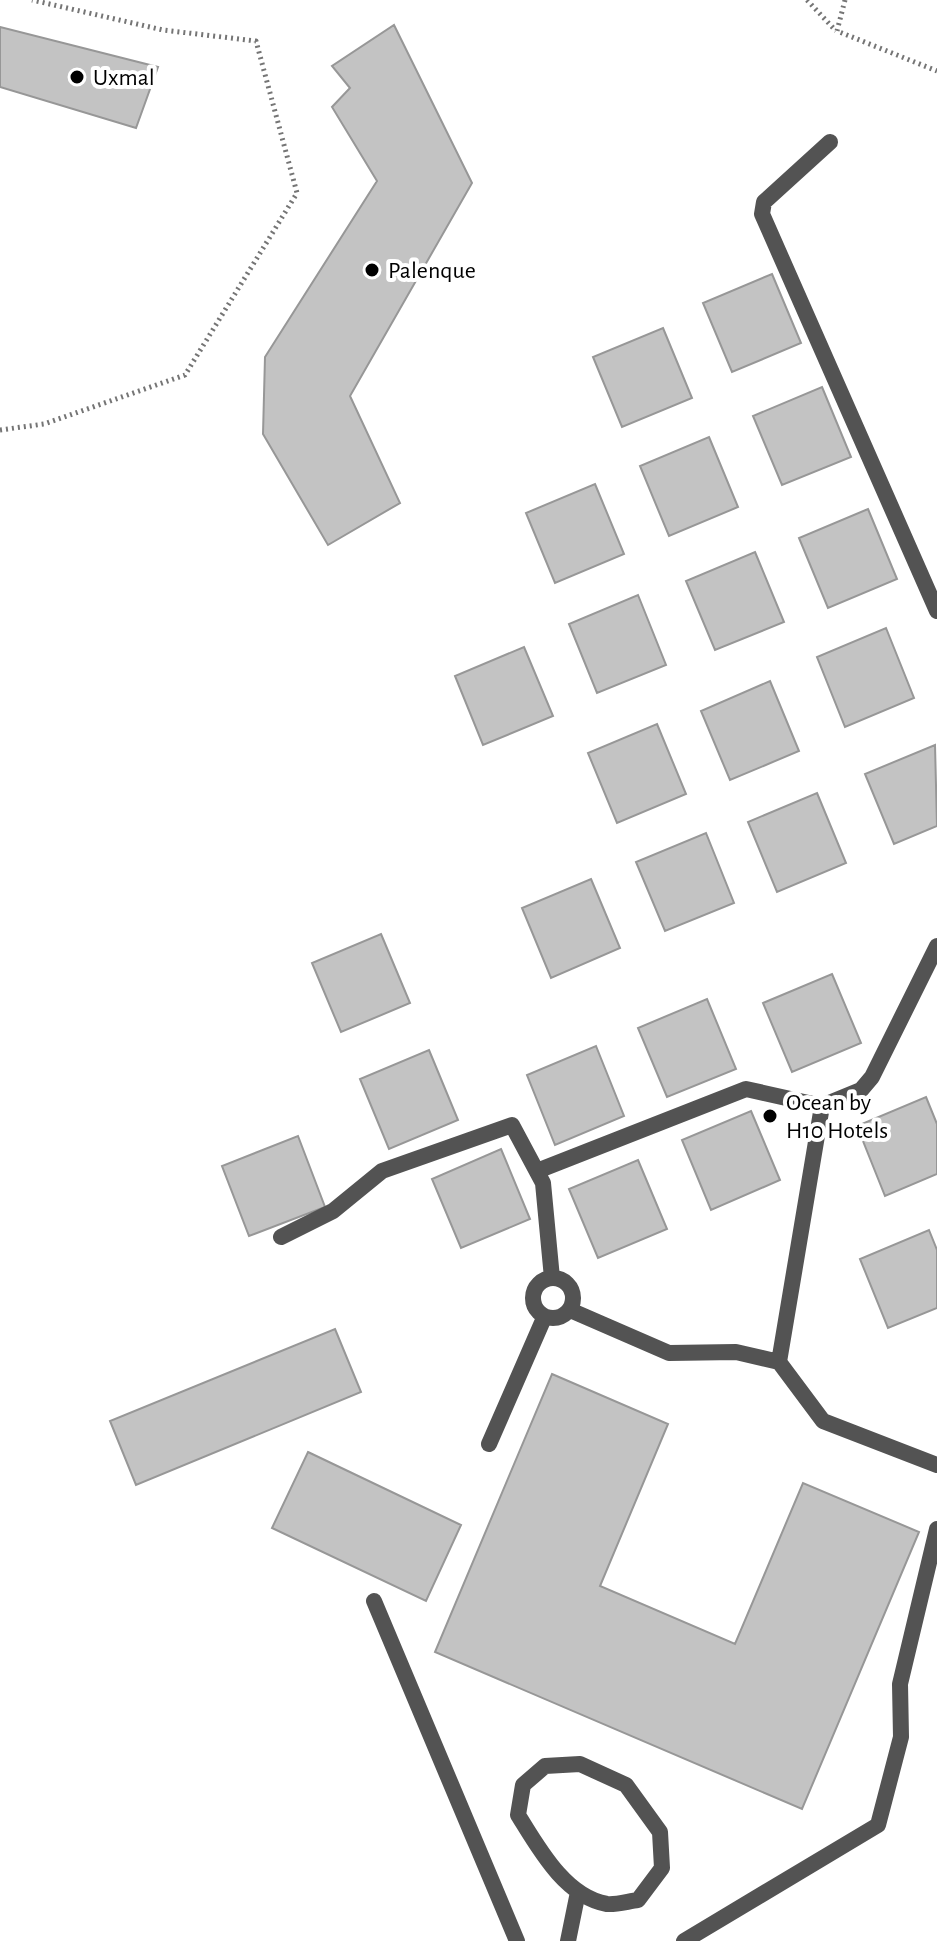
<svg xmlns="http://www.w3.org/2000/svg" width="937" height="1941" viewBox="0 0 937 1941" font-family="'Alegreya Sans',sans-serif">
<rect width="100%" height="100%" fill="#fff"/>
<!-- building -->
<path fill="#c3c3c3" stroke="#979797" stroke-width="2" d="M394,25L472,183L350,396L400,503L328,545L263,434L265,357L377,181L332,107L350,88L332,66Z
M0,27L158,67L136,128L0,87Z
M772,274L801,343L732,372L703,303Z
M663,328L692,398L622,427L593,357Z
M822,387L851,457L782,485L753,416Z
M709,437L738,507L669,536L640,466Z
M595,484L624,554L555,583L526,513Z
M868,509L897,579L828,608L799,538Z
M755,552L784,622L715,650L686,581Z
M638,595L666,665L597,693L569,624Z
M886,628L914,698L845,727L817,657Z
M524,647L553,716L483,745L455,676Z
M770,681L799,751L730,780L701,711Z
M657,724L686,794L617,823L588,753Z
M935,745L937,826L894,844L865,774Z
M817,793L846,863L777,892L748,822Z
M706,833L734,903L665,931L636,862Z
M591,879L620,948L551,978L522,908Z
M381,934L410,1003L341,1032L312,963Z
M832,974L861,1043L792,1072L763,1003Z
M707,999L736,1069L667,1097L638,1028Z
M596,1046L624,1116L555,1145L527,1075Z
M429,1050L458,1120L389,1149L360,1079Z
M926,1097L937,1124V1174L885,1196L857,1126Z
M751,1111L780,1180L711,1210L682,1140Z
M298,1136L325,1207L249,1236L222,1166Z
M501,1149L530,1219L461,1248L432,1179Z
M638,1160L667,1229L598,1258L569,1189Z
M929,1230L937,1250V1308L888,1328L860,1259Z
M335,1329L361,1392L136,1485L110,1421Z
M552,1374L668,1424L600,1586L735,1644L803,1483L919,1532L802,1809L435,1652Z
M308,1452L461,1525L426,1601L272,1528Z"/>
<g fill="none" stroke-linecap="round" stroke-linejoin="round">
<!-- path -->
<path stroke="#757575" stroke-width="5" stroke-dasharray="2 4" stroke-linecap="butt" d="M807,0L836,31
M845,0L837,31L937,71
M0,430L44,424L185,375L297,193L256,41L163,30L32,0"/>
<!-- service -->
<path stroke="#535353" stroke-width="16" d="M830,142L764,202L762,214L937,611
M822,1106L861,1090L872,1077L937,946
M537,1171L746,1089L822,1106L779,1362
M281,1237L333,1211L382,1171L512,1125L543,1183L552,1278
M533 1298a20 20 0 1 1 40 0a20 20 0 1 1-40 0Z
M570,1310L669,1353L736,1352L779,1362L823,1421L937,1465
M489,1444L544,1318
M374,1601L517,1941
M580,1764L626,1785L660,1832L662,1868L638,1900C629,1901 616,1905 607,1904C565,1897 538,1847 518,1815L523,1785L545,1766Z
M568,1941L578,1892
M684,1941L878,1825L901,1737L900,1684L937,1529"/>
</g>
<!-- markers -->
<g fill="#000" stroke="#fff" stroke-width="3">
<circle cx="77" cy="77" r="8"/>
<circle cx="372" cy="270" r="8"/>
<circle cx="770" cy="1116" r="8"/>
</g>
<g text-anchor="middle" stroke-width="8" stroke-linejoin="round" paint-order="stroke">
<!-- poi labels -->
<g font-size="24" fill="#000" stroke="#fff" text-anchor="start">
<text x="93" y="85">Uxmal</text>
<text x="388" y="278">Palenque</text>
<text x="786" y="1110">Ocean by<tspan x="786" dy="28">H10 Hotels</tspan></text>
</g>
</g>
</svg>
